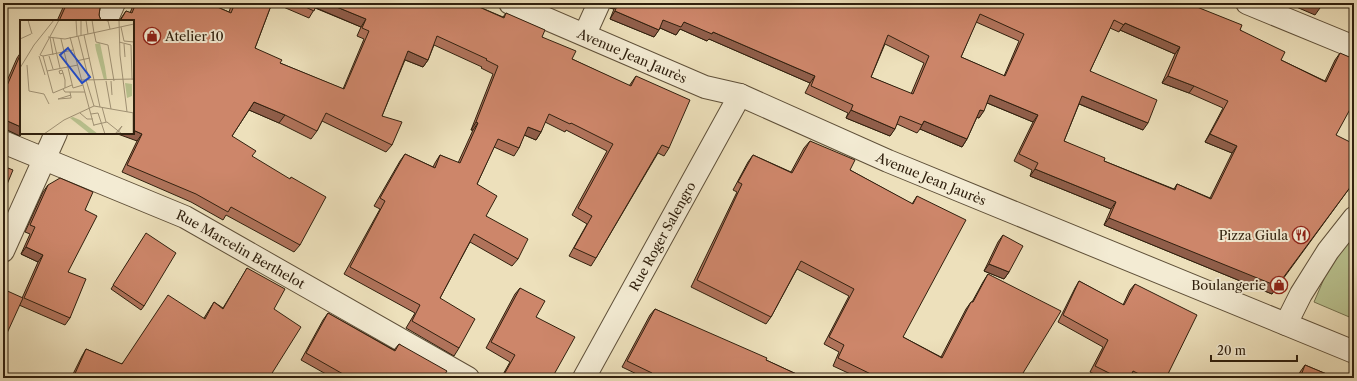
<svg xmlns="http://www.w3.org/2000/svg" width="1357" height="381" viewBox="0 0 1357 381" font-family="'Libre Caslon Text',serif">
<rect width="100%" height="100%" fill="#ede0bb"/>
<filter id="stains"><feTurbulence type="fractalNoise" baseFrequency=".005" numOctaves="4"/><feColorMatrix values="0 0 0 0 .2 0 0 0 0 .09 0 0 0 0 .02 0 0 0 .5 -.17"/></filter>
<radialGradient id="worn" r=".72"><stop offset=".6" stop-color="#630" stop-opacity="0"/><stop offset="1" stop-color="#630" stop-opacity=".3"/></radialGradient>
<!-- green -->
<path fill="#b9c28f" stroke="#74714e" d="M1354,222V319L1314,302L1341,239Z"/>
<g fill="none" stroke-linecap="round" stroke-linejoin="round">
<defs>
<g id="minor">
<path id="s1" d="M510,3L705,87L740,95L888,161L1354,352"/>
<path d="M1247,3L1354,47"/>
<path d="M106,21L114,3"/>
<path d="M585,34L599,3"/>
<path id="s2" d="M3,142L185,217L468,378"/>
<path d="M3,251L56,133"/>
<path d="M1286,324L1301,294L1328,251L1354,218"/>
<path id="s3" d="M584,378L740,95"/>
</g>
</defs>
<!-- minor casing -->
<use href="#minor" stroke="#5f5039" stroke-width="24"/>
<!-- minor -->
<use href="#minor" stroke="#f3ebd3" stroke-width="22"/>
</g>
<!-- wall -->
<path fill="#b0735b" stroke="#30200e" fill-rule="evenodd" d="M65,3H102L100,8L99,15L101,21H57Z
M134,3H208L229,12L232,3H272L255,48L280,63L343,89L364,39L357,36L361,27L315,8L309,18L274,3H470L503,17L506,13L542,37L572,59L629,86L636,76L669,148L664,156L658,153L596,258L591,266L569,256L587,224L572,215L607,151L566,130L565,132L545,122L541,132L536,140L524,135L519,148L514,156L494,147L477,184L486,216L518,259L512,266L470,242L440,298L459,348L454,356L406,328L415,313L344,274L380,209L374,206L400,161L405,154L433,167L435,163L440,155L458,163L473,130H471L493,74L481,68L482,67L434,45L428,60L423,67L405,60L382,116L392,145L386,152L322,121L317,131L311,139L279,123L249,110L232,136L252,156L300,245L294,252L226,215L223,220L191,202L122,172L137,141L133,21H119L126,11L130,13Z
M611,3H1199L1197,7L1240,30L1281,60L1325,81L1335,60L1340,53L1336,135L1272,294L1104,225L1111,209L1030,176L1032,170L1014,161L1033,122L987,103L979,118L977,117L967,139L962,147L920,129L917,133L897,124L890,136L846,118L848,113L805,93L810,83L709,39L707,41L680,29L676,35L660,28L654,37L610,19L614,9L610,8ZM976,22L1019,41L1004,76L961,57ZM1110,28L1119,32L1120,30L1175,54L1162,83L1189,93L1223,108L1205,142L1232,153L1210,198L1177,184L1174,189L1104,161L1064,141L1079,104L1143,130L1090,71ZM885,44L924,63L911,94L871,77Z
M21,52V133H22L20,136L3,128V90L17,58Z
M810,141L850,170L912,204L917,196L903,337L941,357L966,309L971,302H972L983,282L988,274L1020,378H859L833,366L839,352L824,344L849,296L797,269L771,317L766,324L691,287L737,192L733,190L748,162L753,155L791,172L804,148Z
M48,185L85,210L68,272L70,318L65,325L19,305L38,262L21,254L30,234L25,232L43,192Z
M1003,235L1009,272L1004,279L984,271L998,242Z
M144,237V306L141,310L111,289Z
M247,268L274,309L269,378H71L82,356L86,349L121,364L204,318L214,302L223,308L243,275Z
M1079,281L1123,305L1130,290L1135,284L1166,378H1102L1090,372L1103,347L1058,322L1075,288Z
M520,288L536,317L552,378H501L510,362L486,348L515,294Z
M655,309L766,360L805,378H645L622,367L650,315Z
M328,313L394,350L399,344L445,378H333L301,360L323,320Z
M1305,365L1336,378H1298L1300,372Z"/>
<!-- shaded-wall -->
<path fill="#905e4a" stroke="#30200e" d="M317,3H327L366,19L361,27L314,7Z
M614,3H618L614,9L610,8Z
M1287,3H1309L1320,8L1315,15Z
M615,11L659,30L654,37L610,19Z
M663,20L684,22L713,32L815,76L810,83L709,39L707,41L680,29L676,35L658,27Z
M1125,23L1180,47L1175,54L1120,30Z
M408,51L428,60L423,67L403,59Z
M1168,76L1194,86L1189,93L1162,83Z
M990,95L1038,115L1033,122L985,102Z
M1082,96L1148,123L1143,130L1077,103Z
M254,102L285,115L279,123L249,110Z
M851,110L895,129L890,136L846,118Z
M980,110L984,111L979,118L975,117Z
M3,119L21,127V133H22L20,136L3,128Z
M924,121L967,139L962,147L920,129Z
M476,122L478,123L473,130H471Z
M528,127L541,132L536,140L522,134Z
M133,130L142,134L137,141L115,133H133Z
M1210,134L1237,146L1232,153L1205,142Z
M1035,169L1116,202L1111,209L1030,176Z
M1354,182L1272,294L1104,225L1109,218Z
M26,247L43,255L38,262L21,254Z
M989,264L1009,272L1004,279L984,271Z"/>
<!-- building -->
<path fill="#cd866a" stroke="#30200e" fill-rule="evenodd" d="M67,3H102L100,8L99,15L101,21H59Z
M136,3H208L231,13L235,3H272L255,48L282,60L280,63L344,89L369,31L362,28L366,19L327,3H470L504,18L506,13L545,30L542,37L576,51L572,59L631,86L636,76L690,100L669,148L662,145L596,258L574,248L592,216L578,208L613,144L571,123L570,124L549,114L541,132L528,127L519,148L498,139L477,184L497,196L486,216L528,239L518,259L474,234L440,298L475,319L459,348L412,321L420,305L350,267L385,201L380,198L405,154L435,168L440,155L460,163L478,123L476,122L498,66L486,60L487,59L437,36L428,60L408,51L382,116L402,122L392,145L326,113L317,131L285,115L254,102L232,136L256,151L252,156L290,179L291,177L326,197L300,245L231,207L228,212L196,194L127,165L142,134L133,130V21H120L126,11L132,13Z
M297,3H317L314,11Z
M618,3H1199L1197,7L1242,25L1240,30L1285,52L1281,60L1326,82L1340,53L1354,59V102L1336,135L1354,144V182L1277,286L1109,218L1116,202L1035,169L1038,163L1019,154L1038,115L990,95L984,111L980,110L967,139L924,121L922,125L900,116L895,129L851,110L853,105L811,86L815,76L713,32L712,34L684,22L681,27L663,20L659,30L615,11ZM980,14L1024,34L1005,76L961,57ZM1114,20L1124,25L1125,23L1180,47L1168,76L1194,86L1228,101L1210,134L1237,146L1211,199L1177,184L1175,190L1104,161L1105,158L1064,141L1082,96L1148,123L1157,100L1090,71ZM888,35L929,56L913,94L871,77Z
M1309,3H1323L1320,8Z
M21,53V127L3,119V95Z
M810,141L855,160L850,170L913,204L917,196L966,220L903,337L942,358L971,302H973L988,274L1061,311L1020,378H879L838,358L844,345L829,337L854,289L801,261L771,317L697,280L742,184L738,182L753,155L792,173Z
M3,166L13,170L3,194Z
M60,178L93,192L85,210L97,216L68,272L86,279L70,318L24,298L43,255L26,247L35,227L30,225L48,185Z
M146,233L176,253L144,306L113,285Z
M1003,235L1023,246L1009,272L989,264Z
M247,268L285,289L274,309L301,327L269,378H200L193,374L191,378H73L86,349L122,364L168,295L205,319L214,302L223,309Z
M1079,281L1124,305L1135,284L1197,315L1166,378H1147L1133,371L1130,378H1119L1095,366L1108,340L1063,315Z
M520,288L545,301L536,317L575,337L552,378H502L515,355L491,342Z
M3,289L23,298L3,342Z
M655,309L767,358L766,360L805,378H649L652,373L627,361Z
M328,313L395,351L399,344L447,371L443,377L445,378H341L343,374L306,353Z
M1305,365L1336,378H1300Z"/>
<!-- icons -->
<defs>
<symbol id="shop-ring" viewBox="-11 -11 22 22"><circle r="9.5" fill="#f3ebd3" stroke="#8f2418" stroke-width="1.5"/><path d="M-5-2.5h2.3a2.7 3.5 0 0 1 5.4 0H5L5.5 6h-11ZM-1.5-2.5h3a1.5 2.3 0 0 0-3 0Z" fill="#8f2418"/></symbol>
<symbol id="restaurant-ring" viewBox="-11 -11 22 22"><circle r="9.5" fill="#f3ebd3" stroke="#8f2418" stroke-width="1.5"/><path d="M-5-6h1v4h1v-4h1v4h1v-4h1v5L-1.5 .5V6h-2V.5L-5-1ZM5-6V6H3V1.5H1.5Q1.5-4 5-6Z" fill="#8f2418"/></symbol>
</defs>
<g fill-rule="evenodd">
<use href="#shop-ring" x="142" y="26" width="20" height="20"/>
<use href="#restaurant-ring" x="1291" y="225" width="20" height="20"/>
<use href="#shop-ring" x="1269" y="275" width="20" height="20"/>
</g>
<g text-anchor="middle" stroke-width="4" stroke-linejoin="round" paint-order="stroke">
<!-- poi labels -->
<g font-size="13" fill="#30200e" stroke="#f3ebd3" text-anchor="end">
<text x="165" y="41" text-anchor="start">Atelier 10</text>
<text x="1288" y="240">Pizza Giula</text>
<text x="1266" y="290">Boulangerie</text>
</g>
<!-- street labels -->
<g font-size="13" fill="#30200e" stroke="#f3ebd3">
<text dy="5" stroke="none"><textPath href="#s1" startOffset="133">Avenue Jean Jaurès</textPath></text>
<text dy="5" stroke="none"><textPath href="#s1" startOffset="457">Avenue Jean Jaurès</textPath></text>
<text dy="5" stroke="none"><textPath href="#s3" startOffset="162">Rue Roger Salengro</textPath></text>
<text dy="5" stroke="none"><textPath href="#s2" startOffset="261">Rue Marcelin Berthelot</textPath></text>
</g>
</g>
<!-- overview -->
<g transform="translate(20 20)">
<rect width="114" height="114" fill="#ede0bb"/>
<path d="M80,23L85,47L87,60H84L76,30L75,24ZM105,63L112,64V76L107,78ZM53,97L60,100L78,114H70L50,98Z" fill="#b9c28f"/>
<path fill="none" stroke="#a19376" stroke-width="1" d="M8,0L12,14M56,0L57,16M61,0V15M66,0L68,14M72,0L74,13M84,0L88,1L90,9M99,0L100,35L107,92M101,7L104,21L114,22M74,12L76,22L88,25L94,61M64,15L80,87M58,16L69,60M28,17L45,19L114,4M30,17L33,35M50,17L74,106M33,18L40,48M0,19L11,14M41,19L53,68L63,65M99,22L111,25L112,60M104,24L105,37M20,35L23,36L33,73L52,65M20,35L39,0M19,36L25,55M23,36L53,30M29,36L33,49M56,41L70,38M7,45L9,71L24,74L29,84M0,48L14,25L34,0M27,51L58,45M43,53L40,54L39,51L42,50L43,53L45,60V68M62,60L114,59M66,60L74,86M86,61L91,89M91,61L92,75M43,69L45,72H65M50,72L51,77V78L38,79L51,75M82,87L86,102M60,93L67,99H73M71,94L78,93L85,114M74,105L87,102L102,114M24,114L44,100L74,86L114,93M95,114L102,106L97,114M113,114V93"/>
<path fill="#1d4ed8" fill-opacity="0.15" stroke="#1d4ed8" stroke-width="2" d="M48,28L70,57L62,63L40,35Z"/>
<rect width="114" height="114" fill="none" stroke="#30200e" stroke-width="2"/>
</g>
<!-- margin -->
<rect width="1357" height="381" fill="none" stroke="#ede0bb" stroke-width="16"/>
<rect x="4" y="4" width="1349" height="373" fill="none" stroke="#30200e" stroke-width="2"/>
<rect x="8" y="8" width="1341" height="365" fill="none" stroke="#30200e"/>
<!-- scale -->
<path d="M1211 355v6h86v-6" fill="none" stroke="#30200e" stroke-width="2"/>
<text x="1217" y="355" font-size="12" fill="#30200e" stroke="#f3ebd3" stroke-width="3" paint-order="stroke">20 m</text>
<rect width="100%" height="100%" filter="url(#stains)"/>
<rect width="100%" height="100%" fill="url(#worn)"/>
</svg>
